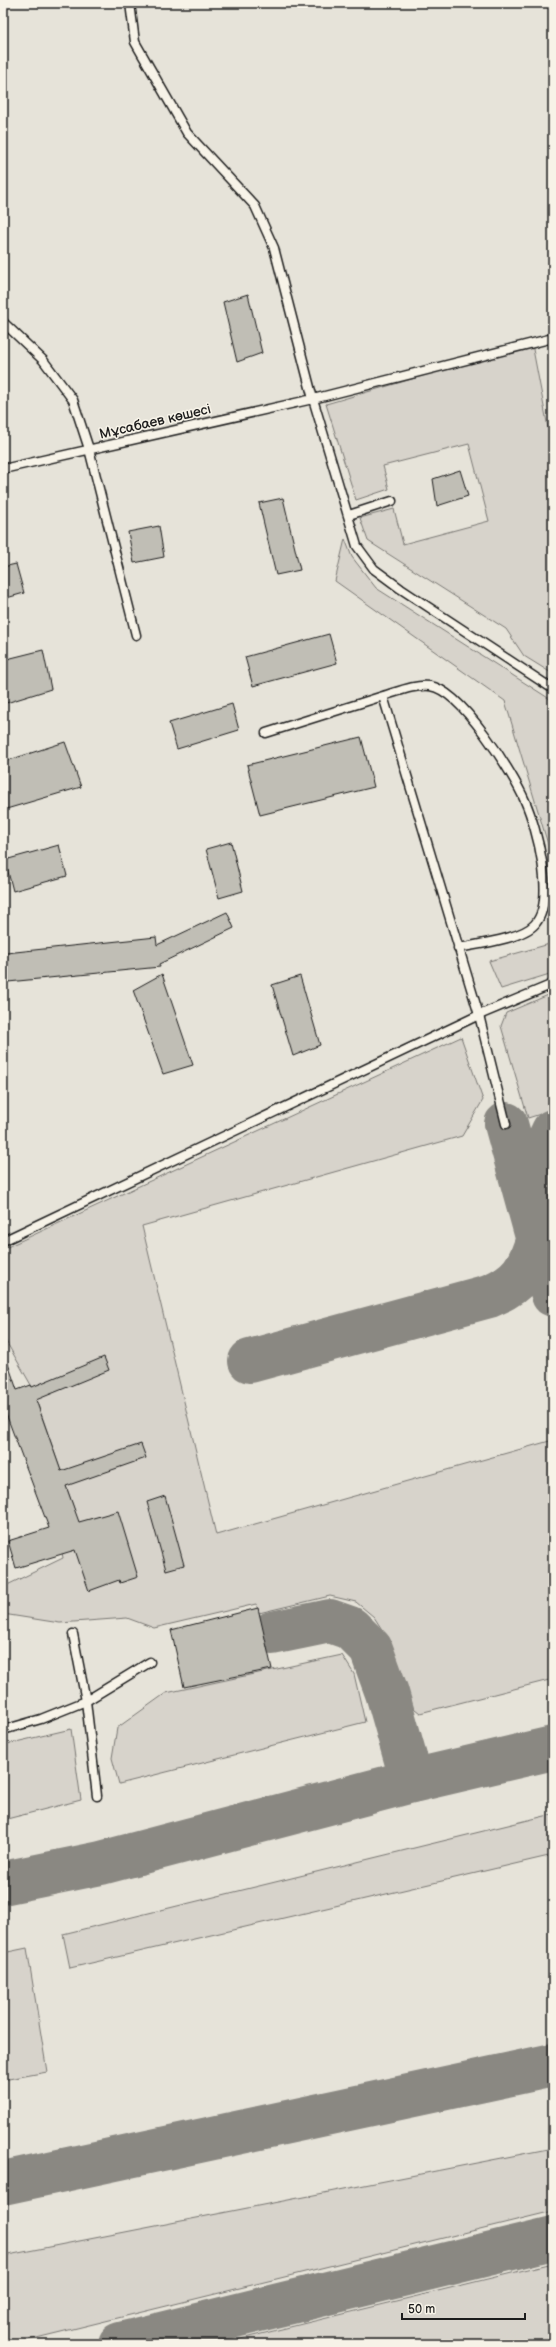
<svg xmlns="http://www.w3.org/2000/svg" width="556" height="2347" viewBox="0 0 556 2347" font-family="'Balsamiq Sans',sans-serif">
<rect width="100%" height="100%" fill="#f7f3e8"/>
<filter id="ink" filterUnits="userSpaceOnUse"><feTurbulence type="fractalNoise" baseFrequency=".025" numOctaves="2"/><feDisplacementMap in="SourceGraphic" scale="8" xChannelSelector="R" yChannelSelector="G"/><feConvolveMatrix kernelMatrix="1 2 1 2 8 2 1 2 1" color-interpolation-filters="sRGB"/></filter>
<g filter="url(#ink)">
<!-- built -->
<path fill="#e6e3d9" d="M3,3H553V2344H3Z"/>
<!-- green -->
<path fill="#d7d3cb" stroke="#7a7874" d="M532,344L553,454V674L524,656L506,629L368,541L360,518L394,509L403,544L489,521L469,444L383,466L389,489L356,500L326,404Z
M345,539L352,557L376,588L553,701V861L505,701L335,581Z
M553,943V973L501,989L489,961Z
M553,993V1110L528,1118L501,1026L506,1013Z
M461,1037L483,1100L462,1136L142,1226L216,1535L553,1440V1679L420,1713L409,1704L390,1642L374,1617L356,1602L330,1596L259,1613L256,1604L154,1628L127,1618L60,1623L3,1614V1587L63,1558L57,1526L74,1509L31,1385L3,1336V1249Z
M342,1655L354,1674L365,1722L119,1784L112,1758L117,1728L166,1693Z
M71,1729L81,1800L3,1820V1745Z
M553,1814V1855L70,1968L63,1934Z
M27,1948L47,2072L3,2080V1953Z
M553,2148V2211L12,2344H3V2256Z
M553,2263V2344H220Z"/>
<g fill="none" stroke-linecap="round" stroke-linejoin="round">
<!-- taxiway -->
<path stroke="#8a8882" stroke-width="44" d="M506,1124L553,1295
M527,1198L537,1165L553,1131
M250,1361L489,1296C519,1284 530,1268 538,1237
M272,1633L330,1621L350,1628L371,1649L387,1693L412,1781
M3,1883L101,1863L412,1781L553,1748
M3,2183L553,2065
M120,2344L553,2238"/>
</g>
<!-- building -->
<path fill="#c0beb5" stroke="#1c1c1c" d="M248,294L262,353L237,362L223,302Z
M460,470L468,496L437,506L433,479Z
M283,498L300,570L276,575L259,503Z
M159,526L164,557L134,563L128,532Z
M16,564L24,593L3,599V567Z
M329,634L337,663L253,686L245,657Z
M43,650L51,689L3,704V660Z
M232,704L239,730L177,749L169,723Z
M361,737L374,787L260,815L247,765Z
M65,742L81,787L3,810V762Z
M231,842L243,891L219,898L206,849Z
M59,845L67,876L13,891L5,860Z
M227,912L234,928L159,964L160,967L8,982L6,953L156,937L157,945Z
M162,974L193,1065L163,1074L133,990Z
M300,976L320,1045L293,1056L272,985Z
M3,1355H5L17,1390L31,1385L32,1387L104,1357L109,1370L36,1400L61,1471L141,1444L146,1458L66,1486L79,1522L118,1511L138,1577L120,1583L119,1580L89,1591L75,1550L16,1568L8,1541L49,1528L3,1406Z
M165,1496L184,1565L166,1570L147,1502Z
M258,1608L272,1669L184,1687L171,1630Z"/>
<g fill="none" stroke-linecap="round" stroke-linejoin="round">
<defs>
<path id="service" d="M3,322L43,360L73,400L89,449L136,635
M553,338L313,399L357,546L374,569L401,589L553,689
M3,469L313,399L274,248L255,206L187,133L135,42L130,3
M349,515L392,501
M383,696C397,692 415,684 430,686C461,690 513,773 525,801C537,828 556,900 535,924C522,939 478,944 458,948
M266,733L383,696L479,1015L506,1124
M3,1241L479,1015L553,984
M73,1634L86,1701L97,1796
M3,1730L41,1719L86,1701L150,1662"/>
</defs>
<!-- service casing -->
<use href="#service" stroke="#1c1c1c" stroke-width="11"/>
<!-- service -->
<use href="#service" stroke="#f7f3e8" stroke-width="8"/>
</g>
</g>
<g text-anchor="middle" stroke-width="3" stroke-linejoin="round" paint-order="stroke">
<!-- street labels -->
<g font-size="14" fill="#1c1c1c" stroke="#f7f3e8">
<text transform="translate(155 421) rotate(-13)" y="5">Мұсабаев көшесі</text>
</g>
</g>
<!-- margin -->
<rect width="556" height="2347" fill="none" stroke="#f7f3e8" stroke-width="16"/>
<rect x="8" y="8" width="540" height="2331" fill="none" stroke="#1c1c1c" stroke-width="1.5" filter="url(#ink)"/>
<!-- scale -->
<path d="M402 2313v6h123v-6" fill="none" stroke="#1c1c1c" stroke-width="2"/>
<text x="408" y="2313" font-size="12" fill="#1c1c1c" stroke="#f7f3e8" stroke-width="3" paint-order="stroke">50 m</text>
</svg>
